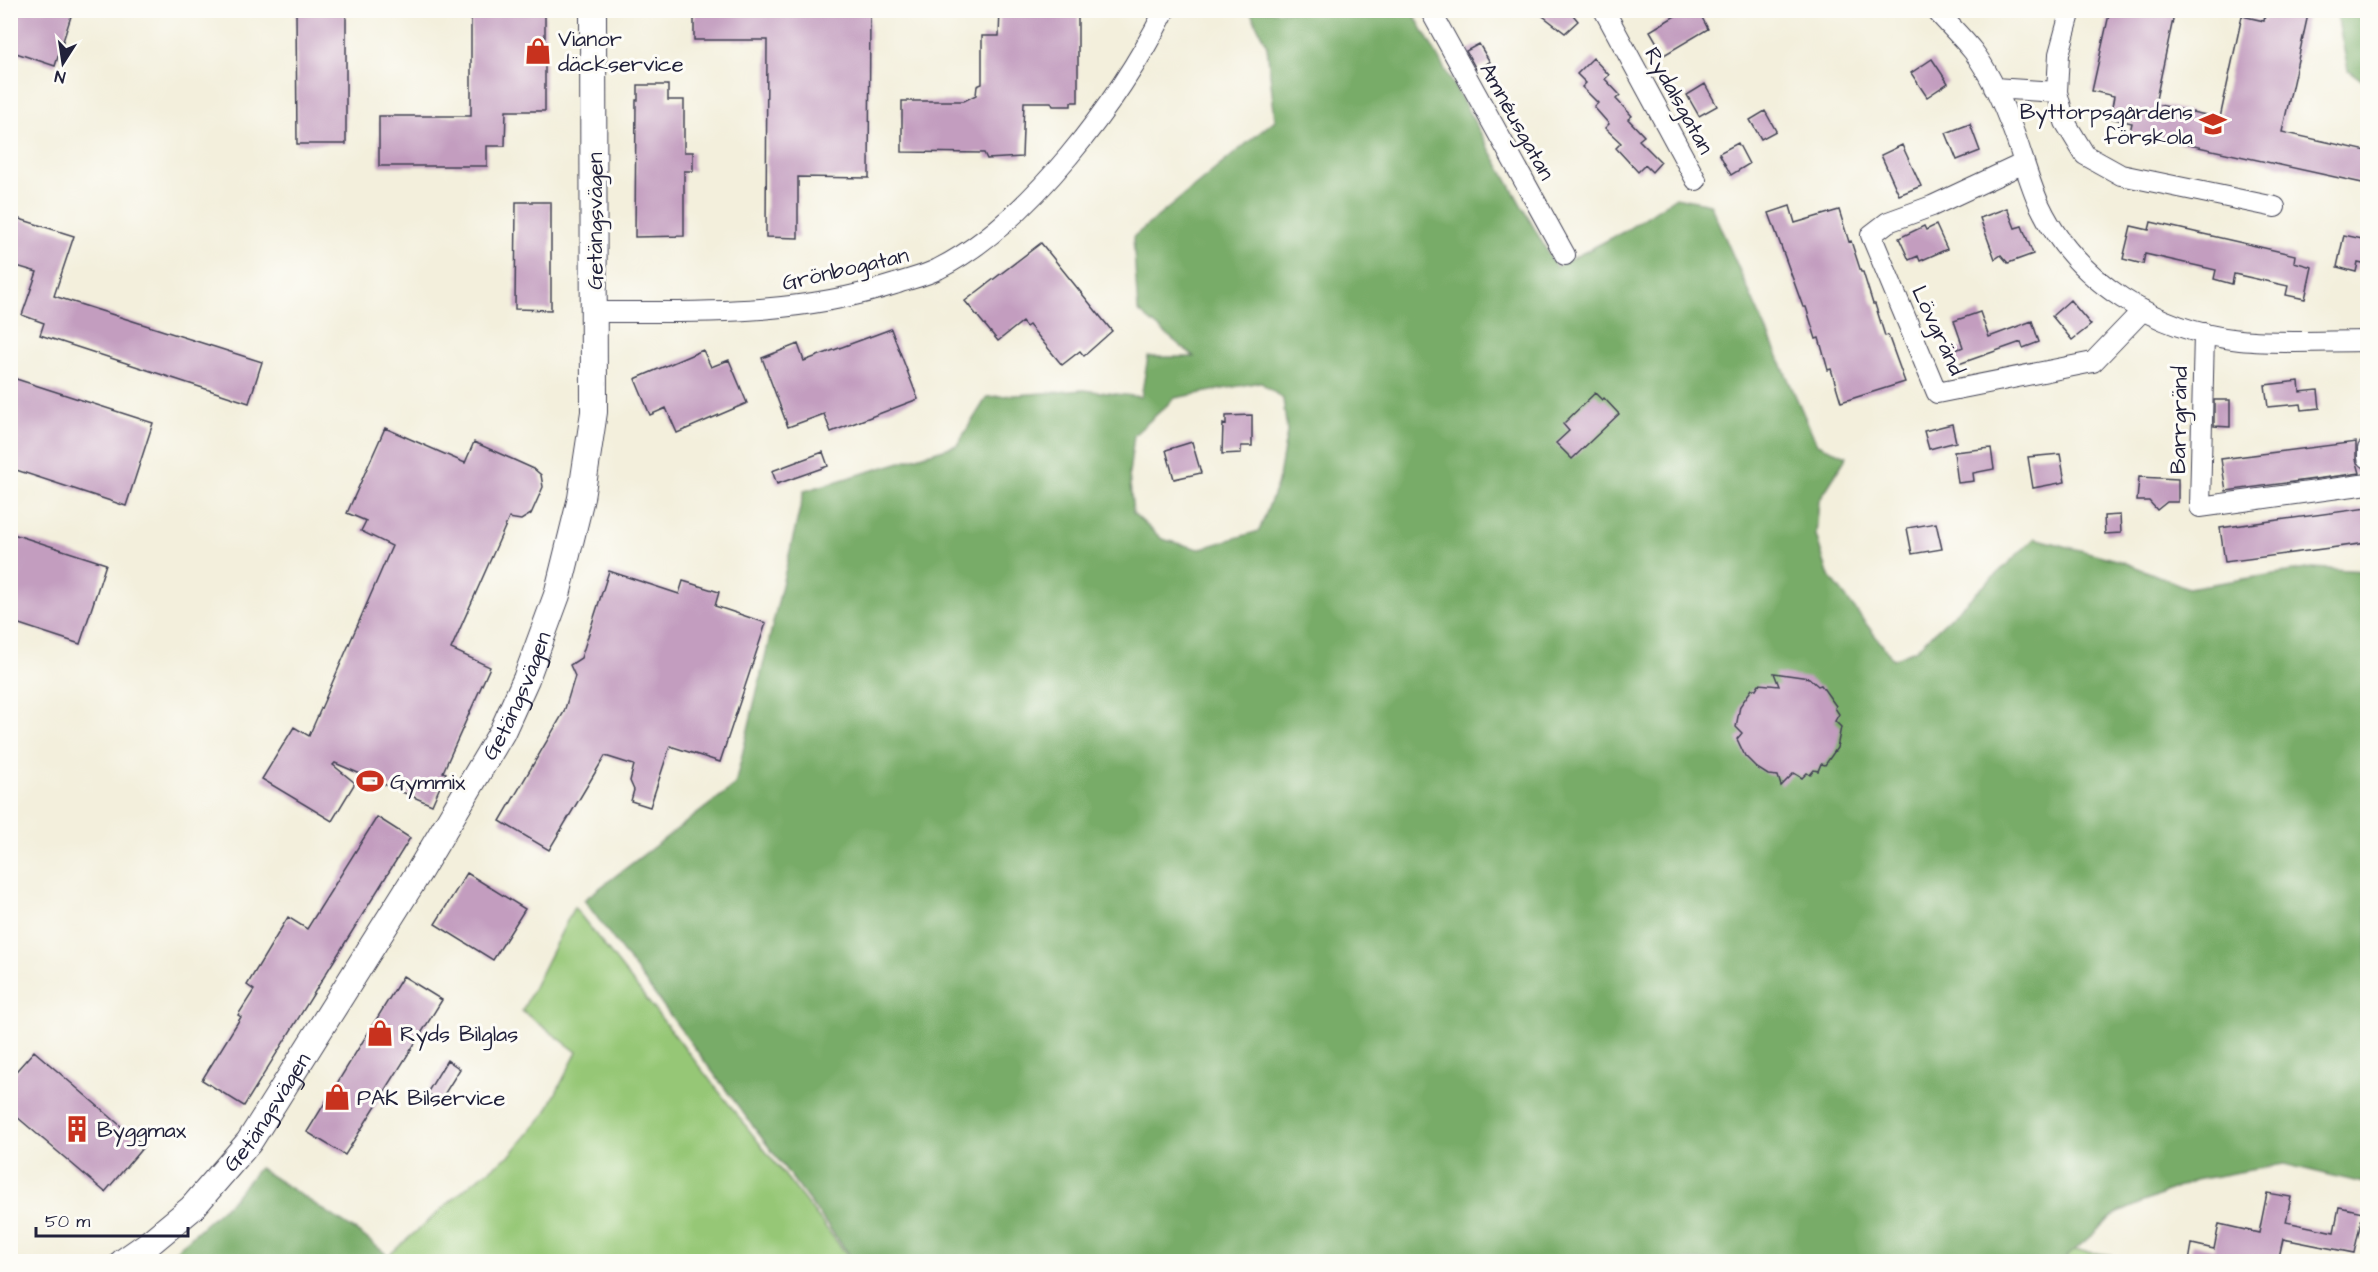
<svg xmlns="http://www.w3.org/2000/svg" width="2378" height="1272" viewBox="0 0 2378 1272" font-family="'Architects Daughter',sans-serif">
<rect width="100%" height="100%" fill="#fdfcf7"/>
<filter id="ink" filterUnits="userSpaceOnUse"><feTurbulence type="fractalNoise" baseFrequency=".0167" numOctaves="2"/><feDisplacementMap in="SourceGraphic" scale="12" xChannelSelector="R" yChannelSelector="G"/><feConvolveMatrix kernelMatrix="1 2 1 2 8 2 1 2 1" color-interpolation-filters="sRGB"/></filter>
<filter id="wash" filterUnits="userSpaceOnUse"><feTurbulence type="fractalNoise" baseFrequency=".008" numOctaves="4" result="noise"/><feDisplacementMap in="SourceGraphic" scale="24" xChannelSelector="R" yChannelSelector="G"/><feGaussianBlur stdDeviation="1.35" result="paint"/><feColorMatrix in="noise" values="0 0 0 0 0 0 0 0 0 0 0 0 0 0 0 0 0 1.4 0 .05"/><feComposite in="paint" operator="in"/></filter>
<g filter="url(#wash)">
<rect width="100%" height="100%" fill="#f3efdc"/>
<!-- green -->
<path fill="#96c776" stroke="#5c7458" stroke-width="1.5" d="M574,907L852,1261L395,1262L388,1256L473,1182L511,1154L545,1114L577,1052L522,1011Z
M2073,1250L2111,1255L2115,1261L2062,1262Z"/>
<!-- forest -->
<path fill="#78ac67" stroke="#4d6751" stroke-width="1.5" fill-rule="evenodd" d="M1250,11H1412L1556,267L1625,231L1676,197L1710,204L1817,444L1847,456L1819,501L1816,535L1828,574L1893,659L1915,650L2035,538L2121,561L2188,588L2312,568L2367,571V1184L2284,1164L2195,1180L2116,1214L2062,1261H854L584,900L735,785L804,491L957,445L987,397L1084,390L1141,397L1148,357H1194L1138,311L1133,237L1275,120L1267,46ZM1260,382L1283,399L1287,432L1278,482L1259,531L1199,549L1162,539L1133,513L1129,474L1134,435L1175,398Z
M2336,11H2367V84L2348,70Z
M259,1168L361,1234L395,1261H164L232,1200Z"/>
<g id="blocks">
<!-- building -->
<path fill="#c39dbf" d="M10,10H73L55,66L10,51Z
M296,10H346V144H297Z
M471,10H545V111H506L505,146H487V166H379V116H471Z
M694,10H870L869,178L798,177V238L766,237L767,40H694Z
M1000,10H1078V102H1071V106H1053L1051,102H1024L1022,157L987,159L984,153L902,152V101H964L976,95L977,86L982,84V36H999Z
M1535,10H1569L1578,21L1565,33Z
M1685,10H1698L1708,29L1664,55L1650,31Z
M2110,10L2132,14L2133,10H2175L2155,104L2220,118L2242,16L2264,21L2266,10H2309L2282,132L2367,151V184L2130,132L2132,123L2110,118L2114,96L2092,91Z
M1479,44L1490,62L1476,69L1466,51Z
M1593,58L1609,75L1605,79L1620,95L1616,99L1632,116L1628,119L1644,136L1639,140L1661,162L1652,172L1645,165L1638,172L1616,148L1621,143L1605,128L1609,124L1594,107L1598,103L1582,87L1586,83L1577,74Z
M1932,59L1948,83L1927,97L1911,73Z
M1705,84L1717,106L1699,116L1687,95Z
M638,85H668V100H684V152H693V171H684V236L635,237L636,100H638Z
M1765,111L1776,131L1761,139L1750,120Z
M1970,124L1980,151L1957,160L1946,133Z
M1738,143L1749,164L1731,175L1719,153Z
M1902,145L1921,186L1899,195L1881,155Z
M516,202H551V310L515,309Z
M1790,206L1795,223L1839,210L1849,242L1851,241L1861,272H1863L1873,304H1875L1885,336L1888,335L1905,382L1841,402L1831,369L1828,370L1819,338L1816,339L1806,307H1803L1769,213Z
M2007,208L2015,228L2022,226L2033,254L2008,263L2001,255L1995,259L1980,218Z
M10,216L74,236L54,296L262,362L249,403L40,335L44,323L22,315L37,272L10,264Z
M2151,222L2295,255L2294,262L2312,267L2305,299L2286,295L2288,286L2234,274L2232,284L2214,279L2216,270L2145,254L2143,264L2123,259L2131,226L2149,230Z
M1936,225L1947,249L1920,261L1918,256L1909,260L1899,238L1924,226L1926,230Z
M2344,235L2367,240V265L2358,263L2356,272L2337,267Z
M1041,243L1112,331L1084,356L1080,351L1062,365L1029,325L1026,327L1022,322L998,341L965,301Z
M2070,300L2091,325L2072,340L2052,316Z
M1980,312L1989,337L2032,321L2039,342L2023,348L2021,342L1956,365L1951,352L1963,347L1954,321Z
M891,329L918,399L831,432L824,414L788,427L762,358L798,344L804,361Z
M703,350L711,367L729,360L747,403L677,433L666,408L650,415L635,379Z
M10,377L153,423L126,506L10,468Z
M2299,381L2300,392L2318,390L2320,408L2302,410L2301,404L2268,407L2265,385Z
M1595,393L1602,400L1604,398L1619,414L1572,459L1556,443L1569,431L1563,424Z
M2214,400H2230V427L2214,426Z
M1252,415V446H1241V453L1222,454L1223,424L1226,425V416Z
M1952,424L1956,442L1929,449L1924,431Z
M385,428L465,463L474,442L534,469L541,475L543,487L531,514L521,520L509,518L451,649L490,667L443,772L446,773L432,805L335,763L333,765L355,783L332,821L262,779L294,727L309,736L392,546L361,531L366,521L347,513Z
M1192,442L1201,473L1174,479L1166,450Z
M2356,442V459L2360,473L2226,491L2221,459Z
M1991,448L1994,469L1973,473L1974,481L1958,483L1954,452Z
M823,452L828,466L777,484L772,471Z
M2060,454L2065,482L2033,488L2028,457Z
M2139,477L2178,479V502H2167L2157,510L2149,501H2137Z
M2367,508V543L2225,562L2220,528Z
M2120,515L2121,533L2105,534L2104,516Z
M1936,523L1942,549L1912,554L1907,528Z
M10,533L106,564L80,644L10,621Z
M609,571L679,594L683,581L719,592L715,606L766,623L720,762L670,746L650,807L631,801L634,790L630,781L634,765L605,756L549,850L500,821L564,712L575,676L570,665L581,658Z
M1774,673L1809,678L1818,686L1821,685L1836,706L1835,708L1839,714L1835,721L1841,727L1837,748L1825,765L1821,764L1818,771L1814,770L1810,775L1807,773L1802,778L1794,773L1781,786L1778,776L1768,775L1757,768L1745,756L1737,739L1742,733L1736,727L1740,706L1752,689H1756L1759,684L1779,686Z
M377,817L410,838L244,1106L202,1080L241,1017L238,1015L254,990L247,985L288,917L307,929Z
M467,873L525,909L493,960L435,924Z
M403,976L442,1000L345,1155L307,1132Z
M34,1051L144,1146L105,1192L10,1111V1078Z
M447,1060L460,1069L440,1101L427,1093Z
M2267,1193L2291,1197L2286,1222L2334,1232L2339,1207L2363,1212L2354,1253L2283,1239L2278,1262H2189L2192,1244L2214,1249L2219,1224L2259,1233Z"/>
</g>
</g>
<g filter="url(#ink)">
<use href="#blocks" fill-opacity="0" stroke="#414153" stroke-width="1.5"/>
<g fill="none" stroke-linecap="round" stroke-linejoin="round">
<defs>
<path id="minor" d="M1430,10L1565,255
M1604,10L1696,180
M1936,10C1948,24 1962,37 1973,51C1988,71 2000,97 2009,120C2021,148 2027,178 2040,206C2076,282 2157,331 2240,340C2279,344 2327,341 2368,341
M1994,88L2057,92L2065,122L2085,155L2121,175L2275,207
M2057,92L2059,54L2071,10
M2024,163L1932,206L1888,222L1871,235L1937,393L2093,362L2143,310
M594,312C697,312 795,316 895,284C909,279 925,276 938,269C1029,223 1120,100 1165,10
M2204,333L2200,507L2368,484
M2368,449V458"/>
<g id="tertiary">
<path id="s1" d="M123,1262L146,1246L192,1208L249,1142L420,870L502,732L526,679L557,595L581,498L594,412L593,10"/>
</g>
</defs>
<!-- minor casing -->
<use href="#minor" stroke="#414153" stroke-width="22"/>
<!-- tertiary casing -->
<use href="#tertiary" stroke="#414153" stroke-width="28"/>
<!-- minor -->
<use href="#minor" stroke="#fff" stroke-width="20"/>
<!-- tertiary -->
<use href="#tertiary" stroke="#fff" stroke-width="26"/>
</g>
</g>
<!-- icons -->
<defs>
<symbol id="shop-bare" viewBox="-9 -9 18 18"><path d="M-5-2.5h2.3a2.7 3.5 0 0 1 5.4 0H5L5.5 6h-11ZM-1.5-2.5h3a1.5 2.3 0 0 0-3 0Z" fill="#c8321e" stroke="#fdfcf7" stroke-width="2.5" paint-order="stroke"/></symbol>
<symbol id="school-bare" viewBox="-9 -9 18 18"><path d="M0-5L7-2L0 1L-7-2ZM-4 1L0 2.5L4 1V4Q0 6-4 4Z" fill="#c8321e" stroke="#fdfcf7" stroke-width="2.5" paint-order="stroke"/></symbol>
<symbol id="stadium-bare" viewBox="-9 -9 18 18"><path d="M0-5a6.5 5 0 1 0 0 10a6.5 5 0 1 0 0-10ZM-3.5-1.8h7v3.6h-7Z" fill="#c8321e" stroke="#fdfcf7" stroke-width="2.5" paint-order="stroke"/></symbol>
<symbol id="building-bare" viewBox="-9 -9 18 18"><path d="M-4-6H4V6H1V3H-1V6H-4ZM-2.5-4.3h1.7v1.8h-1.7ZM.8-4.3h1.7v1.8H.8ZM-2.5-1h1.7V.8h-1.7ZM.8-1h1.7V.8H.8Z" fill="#c8321e" stroke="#fdfcf7" stroke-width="2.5" paint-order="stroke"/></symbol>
</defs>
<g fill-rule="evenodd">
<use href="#shop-bare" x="519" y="32" width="38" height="38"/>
<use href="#school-bare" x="2194" y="105" width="38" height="38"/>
<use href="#stadium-bare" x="351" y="762" width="38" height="38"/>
<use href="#shop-bare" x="361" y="1014" width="38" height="38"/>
<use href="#shop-bare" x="318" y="1078" width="38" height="38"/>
<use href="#building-bare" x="58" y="1110" width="38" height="38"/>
</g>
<g text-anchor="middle" stroke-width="6" stroke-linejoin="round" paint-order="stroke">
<!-- poi labels -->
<g font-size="22" fill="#22223b" stroke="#fdfcf7" text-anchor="start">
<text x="558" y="46">Vianor<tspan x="558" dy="25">däckservice</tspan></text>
<text x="2193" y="119" text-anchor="end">Byttorpsgårdens<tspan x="2193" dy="25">förskola</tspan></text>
<text x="390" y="789">Gymmix</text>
<text x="400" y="1041">Ryds Bilglas</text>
<text x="357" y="1105">PAK Bilservice</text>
<text x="97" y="1137">Byggmax</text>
</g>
<!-- street labels -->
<g font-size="22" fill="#22223b" stroke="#fdfcf7">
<text transform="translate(1680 100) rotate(61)" y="8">Rydalsgatan</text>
<text transform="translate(1518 121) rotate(61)" y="8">Amnéusgatan</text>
<text transform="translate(594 221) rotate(-90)" y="8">Getängsvägen</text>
<text transform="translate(845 268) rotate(-13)" y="8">Grönbogatan</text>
<text transform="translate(1939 330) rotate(65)" y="8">Lövgränd</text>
<text transform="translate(2178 420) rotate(-89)" y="8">Barrgränd</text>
<text dy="8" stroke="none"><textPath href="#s1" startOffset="696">Getängsvägen</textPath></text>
<text dy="8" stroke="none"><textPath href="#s1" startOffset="210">Getängsvägen</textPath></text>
</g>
</g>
<!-- margin -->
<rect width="2378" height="1272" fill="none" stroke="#fdfcf7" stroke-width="36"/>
<!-- north arrow -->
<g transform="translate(63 63) rotate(192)" stroke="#fdfcf7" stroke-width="4.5" paint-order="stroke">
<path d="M0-4.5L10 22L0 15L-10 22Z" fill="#22223b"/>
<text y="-9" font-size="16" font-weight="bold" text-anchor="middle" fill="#22223b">N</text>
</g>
<!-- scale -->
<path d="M36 1227v9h152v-9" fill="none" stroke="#22223b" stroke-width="3"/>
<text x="45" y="1227" font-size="18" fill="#22223b" stroke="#fdfcf7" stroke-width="4.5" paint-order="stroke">50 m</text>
</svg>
